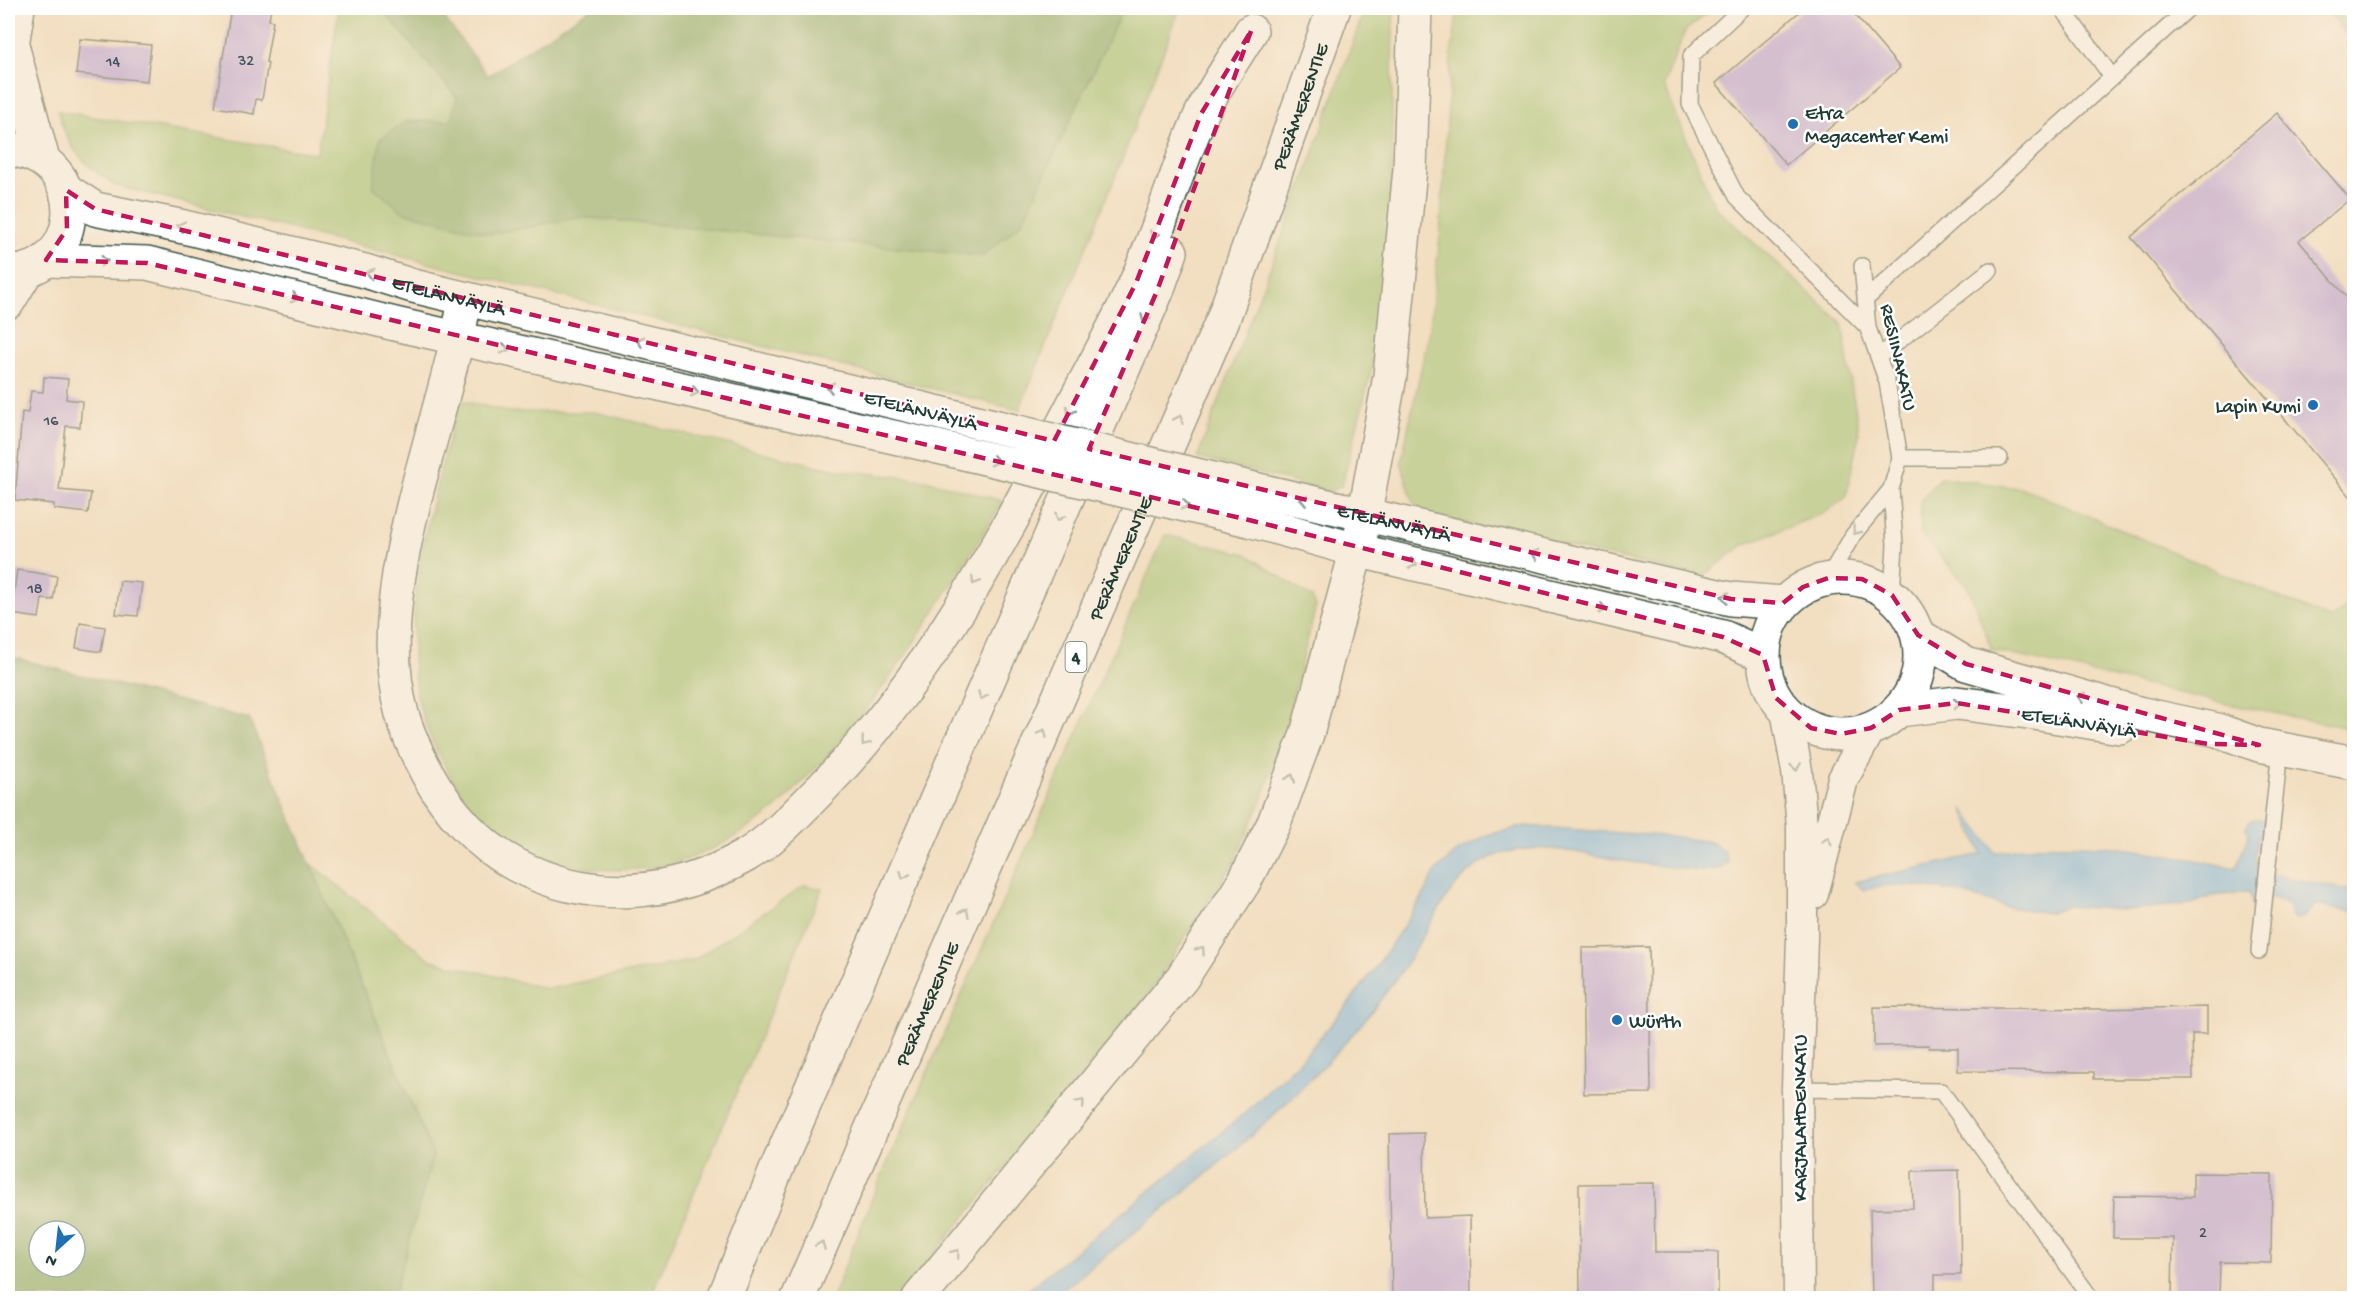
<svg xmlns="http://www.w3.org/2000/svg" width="2362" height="1306" viewBox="0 0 2362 1306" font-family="'Gochi Hand',sans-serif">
<rect width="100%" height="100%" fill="#fff"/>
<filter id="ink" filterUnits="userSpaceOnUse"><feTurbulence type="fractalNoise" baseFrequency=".0167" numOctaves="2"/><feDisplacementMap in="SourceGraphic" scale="12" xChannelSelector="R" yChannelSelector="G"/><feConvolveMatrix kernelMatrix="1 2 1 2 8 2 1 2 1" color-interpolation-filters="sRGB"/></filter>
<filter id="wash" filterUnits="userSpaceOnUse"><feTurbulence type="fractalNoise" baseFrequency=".008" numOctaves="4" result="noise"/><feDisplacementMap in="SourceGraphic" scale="24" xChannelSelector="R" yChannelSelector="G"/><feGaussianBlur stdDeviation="1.35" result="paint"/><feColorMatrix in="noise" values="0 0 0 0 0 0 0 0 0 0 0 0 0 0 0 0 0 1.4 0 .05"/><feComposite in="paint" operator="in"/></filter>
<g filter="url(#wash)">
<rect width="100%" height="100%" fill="#f2dec0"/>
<!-- green -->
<path fill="#98c26f" stroke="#5c8052" stroke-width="1.5" d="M339,8H381L457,97L452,122L407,121L490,234L581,217L982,256L1022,222L1123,8H1180L1118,170L1019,410L114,185C82,161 68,151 58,111L317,154Z
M1365,8H1394C1389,99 1396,190 1387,281C1381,347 1357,422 1342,486L1329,491L1197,458L1302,185Z
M1458,8H1714L1685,31L1664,85L1715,207L1842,323L1859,434L1846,497L1826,512L1743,545L1702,577L1431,516L1413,502L1401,462L1430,328L1440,236L1451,57Z
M2324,8H2354V44Z
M459,400L509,412H594L832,469L926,480L1003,501C943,596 887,697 807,777C795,789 783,804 770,813C744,833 715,850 684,860C630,877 566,872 516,845C484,827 460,795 444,764C428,736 416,704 414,672C407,580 436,488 459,400Z
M1940,477L2025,489L2330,619L2354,601V729L2223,703L1992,650L1968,587L1921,534L1920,502Z
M1165,535L1246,554L1312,598L1316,606L1285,728L1262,800L1233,864L1147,996L898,1298H832L881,1177Z
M310,863L431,960L547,989L694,960L805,885L822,889L650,1298H393L433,1155Z"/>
<!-- forest -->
<path fill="#7aa862" stroke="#4c724b" stroke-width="1.5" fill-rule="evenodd" d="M381,8H437L488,76L591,8H1123L1022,222L983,256L581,217L490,234L403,212L373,187L380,139L407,121H451L457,97Z
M8,656L249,719L433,1155L393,1298H8ZM39,1231H75V1267H39Z"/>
<!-- water -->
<path fill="#74b6e9" stroke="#4a7a8e" stroke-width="1.5" d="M1963,808L1995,853C2075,833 2156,853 2236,868L2249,834L2246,828L2248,822C2254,818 2259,818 2265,821L2264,835L2257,839L2255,857L2260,872L2354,891V912L2316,905L2303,917L2296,919L2292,917L2288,904L2270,898L2258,910L2252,905L2250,893L2248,892L2212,896L2191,904L2126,910L2066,906L2048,913L2008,907L1954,891L1915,886L1886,885L1864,890L1855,882L1982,854Z
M1525,826L1677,837L1711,842L1723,850L1728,862L1721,868L1702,871C1676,868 1651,865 1625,861C1584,854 1535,840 1495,856C1448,874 1429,932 1402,970C1390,987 1377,1005 1364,1021C1274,1128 1161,1210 1053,1298H1018L1245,1113L1301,1060L1346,1007L1381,960L1422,898L1436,871L1457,852L1487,835Z"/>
<g id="blocks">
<!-- building -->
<path fill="#b099e3" d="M231,8H271L269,20L273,21L266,62L268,63L262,100L256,99L254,114L215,107Z
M1804,8H1849L1900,68L1786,165L1716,83Z
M80,39L151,45L147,81L76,74Z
M2277,113L2350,199L2299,241L2355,307V502L2131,237Z
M44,377L68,379L66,399L82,401L80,427L66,426L59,490L91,493L88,513L54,509V504L15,500L22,412L28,413L31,391L43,392Z
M17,570L57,576L53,600L42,599L39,618L11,614Z
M120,581L142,583L138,616L116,614Z
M80,623L105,627L101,652L76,648Z
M1649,947L1651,1093L1584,1094L1582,948Z
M1874,1007L2094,1009L2207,1007V1034H2192L2193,1079H2094V1072L1958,1071V1048H1929V1045L1874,1046Z
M1424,1133L1425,1218L1470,1216L1471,1299H1392L1389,1134Z
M1959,1170L1961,1275H1935V1299H1872L1870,1209L1913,1208L1912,1171Z
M2193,1173L2272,1174L2271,1263L2220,1262L2219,1299H2172L2173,1238H2113L2114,1196L2193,1197Z
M1654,1183L1655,1252H1718V1299H1580L1579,1184Z"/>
</g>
</g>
<g filter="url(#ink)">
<use href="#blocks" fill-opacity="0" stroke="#3f5549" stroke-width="1.5"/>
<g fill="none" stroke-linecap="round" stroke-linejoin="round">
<defs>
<path id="lane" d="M1742,8L1691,56L1690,104L1737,197L1868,328
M2062,8L2112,77
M1862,266L1868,328L1887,382L1900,458L1891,489L1895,545L1892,595
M1865,300L2189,8
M1878,357L1990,270
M1900,458H2000
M1828,578L1853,535L1891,489
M2259,951L2280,749
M1797,1089L1941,1091L2091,1298"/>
<path id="street" d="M1786,710L1797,771L1802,826V938L1797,1089L1799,1298
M1813,894L1843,779L1871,728"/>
<g id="secondary">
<path d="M13,49L43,160"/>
<path d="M8,71L18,8"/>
<path d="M8,149C96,158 82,275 8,272"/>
<path id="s1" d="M66,190L95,209L184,227L365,271L413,286L948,415"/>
<path d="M46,260L147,263L395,324L938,447"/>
<path d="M8,302L28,269"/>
<path id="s2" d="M1254,489L1731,599L1783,603"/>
<path d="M1249,520L1356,550L1723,637L1763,655"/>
<circle cx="1842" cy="656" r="78"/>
<path d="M1918,635L1966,664L2142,714L2217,730L2259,745L2354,763"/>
<path d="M1899,710L1957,703L2028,712L2120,727"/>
</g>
<g id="highway">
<path d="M465,299C445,424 367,590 402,714C408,735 417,754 427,773C447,810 479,846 516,865C590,904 673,897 745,856C774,839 797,813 821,789C928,680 1003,540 1073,405C1094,364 1117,324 1136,282C1160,229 1176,172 1199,119C1213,88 1234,60 1251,31"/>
<path d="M724,1298L779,1163L1157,291L1171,252"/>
<path id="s3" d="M798,1298L1223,319L1334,8"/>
<path d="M919,1298L1182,978L1244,882L1274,823L1307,734L1361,534L1390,376L1410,169L1415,8"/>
</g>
</defs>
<!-- lane casing -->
<use href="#lane" stroke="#3f5549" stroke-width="18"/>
<!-- street casing -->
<use href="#street" stroke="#3f5549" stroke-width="33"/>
<!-- secondary casing -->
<use href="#secondary" stroke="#3f5549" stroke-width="36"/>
<!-- highway casing -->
<use href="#highway" stroke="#3f5549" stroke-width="36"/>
<!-- lane -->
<use href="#lane" stroke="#fff" stroke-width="15"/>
<!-- street -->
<use href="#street" stroke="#fff" stroke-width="30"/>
<!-- secondary -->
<use href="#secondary" stroke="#fff" stroke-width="33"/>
<!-- highway -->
<use href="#highway" stroke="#fff" stroke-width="33"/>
<defs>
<path id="secondary-bridge" d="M948,415L1254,489
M938,447L1249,520"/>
</defs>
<!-- secondary-bridge casing -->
<use href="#secondary-bridge" stroke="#3f5549" stroke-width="36" stroke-linecap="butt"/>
<!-- secondary-bridge -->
<use href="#secondary-bridge" stroke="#fff" stroke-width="33"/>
</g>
<!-- one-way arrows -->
<defs><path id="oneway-chevron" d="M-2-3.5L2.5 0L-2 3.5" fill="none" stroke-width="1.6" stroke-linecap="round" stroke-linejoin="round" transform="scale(1.5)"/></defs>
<g stroke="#8f9e9a">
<use href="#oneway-chevron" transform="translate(181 226) rotate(-168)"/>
<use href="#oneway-chevron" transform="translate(1154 235) rotate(111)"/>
<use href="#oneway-chevron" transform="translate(104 261) rotate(2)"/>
<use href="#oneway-chevron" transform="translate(370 273) rotate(-163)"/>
<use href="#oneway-chevron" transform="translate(295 298) rotate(15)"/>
<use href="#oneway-chevron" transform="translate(1145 319) rotate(113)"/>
<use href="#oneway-chevron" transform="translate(640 341) rotate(-166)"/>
<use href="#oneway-chevron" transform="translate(505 349) rotate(13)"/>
<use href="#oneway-chevron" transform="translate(830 387) rotate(-166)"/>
<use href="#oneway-chevron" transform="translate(695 392) rotate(13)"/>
<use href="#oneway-chevron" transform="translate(1070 411) rotate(117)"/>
<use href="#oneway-chevron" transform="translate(1179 419) rotate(-66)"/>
<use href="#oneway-chevron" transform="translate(995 461) rotate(13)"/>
<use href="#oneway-chevron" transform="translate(1304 500) rotate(-167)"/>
<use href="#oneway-chevron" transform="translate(1185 505) rotate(13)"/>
<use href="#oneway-chevron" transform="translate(1059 517) rotate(113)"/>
<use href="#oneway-chevron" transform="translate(1856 531) rotate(127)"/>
<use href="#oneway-chevron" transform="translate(1535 554) rotate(-167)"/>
<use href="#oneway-chevron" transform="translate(1413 564) rotate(13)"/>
<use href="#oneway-chevron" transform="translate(975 581) rotate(122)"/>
<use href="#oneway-chevron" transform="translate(1725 597) rotate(-169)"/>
<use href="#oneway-chevron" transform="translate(1603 609) rotate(13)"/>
<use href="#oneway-chevron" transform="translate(982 696) rotate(113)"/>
<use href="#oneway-chevron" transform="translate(2081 697) rotate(-165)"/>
<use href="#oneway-chevron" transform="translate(1957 704)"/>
<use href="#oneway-chevron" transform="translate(1043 733) rotate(-66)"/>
<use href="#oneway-chevron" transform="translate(865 742) rotate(128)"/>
<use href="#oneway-chevron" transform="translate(1796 767) rotate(81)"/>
<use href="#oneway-chevron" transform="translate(1291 778) rotate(-70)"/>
<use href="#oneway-chevron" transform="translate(1827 841) rotate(-76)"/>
<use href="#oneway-chevron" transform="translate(904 875) rotate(113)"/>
<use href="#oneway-chevron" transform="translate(965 912) rotate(-66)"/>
<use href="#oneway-chevron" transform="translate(1201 950) rotate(-56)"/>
<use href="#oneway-chevron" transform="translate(1081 1103) rotate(-50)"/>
<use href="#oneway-chevron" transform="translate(821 1245) rotate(-67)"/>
<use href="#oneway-chevron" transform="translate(956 1253) rotate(-51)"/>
</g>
</g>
<!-- marked area -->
<path d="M0 0H2362V1306H0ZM1251,31L1157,291L1089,449L1731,599L1783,603L1803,587L1828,578L1862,579L1892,595L1918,635L1966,664L2259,745L2209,744L1957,703L1899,710L1871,728L1841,734L1811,728L1776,698L1763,655L1723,637L1249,520L147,263L46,260L67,229L66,190L95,209L1054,441L1136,283L1201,114Z" fill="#f2dec0" fill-opacity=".55" fill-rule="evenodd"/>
<path fill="none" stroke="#c2185b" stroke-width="4.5" stroke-dasharray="12 8" stroke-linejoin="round" d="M1251,31L1157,291L1089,449L1731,599L1783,603L1803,587L1828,578L1862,579L1892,595L1918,635L1966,664L2259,745L2209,744L1957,703L1899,710L1871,728L1841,734L1811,728L1776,698L1763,655L1723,637L1249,520L147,263L46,260L67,229L66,190L95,209L1054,441L1136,283L1201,114Z"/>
<!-- markers -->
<g fill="#1f6fb2" stroke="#fff" stroke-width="2">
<circle cx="1793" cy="124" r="6"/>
<circle cx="2313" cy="405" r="6"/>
<circle cx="1617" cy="1020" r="6"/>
</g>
<g text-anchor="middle" stroke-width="5" stroke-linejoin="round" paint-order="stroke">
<!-- number labels -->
<g font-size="16" fill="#435460">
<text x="246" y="65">32</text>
<text x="113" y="66">14</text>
<text x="51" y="425">16</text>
<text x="35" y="593">18</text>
<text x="2203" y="1237">2</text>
</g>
<!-- shield labels -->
<rect fill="#fff" stroke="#627771" stroke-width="1.5" x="1065.5" y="642" width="21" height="30" rx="4.5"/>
<g font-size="18" font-weight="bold" fill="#1f3d34">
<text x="1076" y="663">4</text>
</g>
<!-- street labels -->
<g font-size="20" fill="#1f3d34" stroke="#fff">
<text dy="7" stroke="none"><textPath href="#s3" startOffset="1293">PERÄMERENTIE</textPath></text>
<text dy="7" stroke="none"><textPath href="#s1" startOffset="399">ETELÄNVÄYLÄ</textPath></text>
<text transform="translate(1900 357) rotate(77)" y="7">RESIINAKATU</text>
<text transform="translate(921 409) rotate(14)" y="7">ETELÄNVÄYLÄ</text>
<text dy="7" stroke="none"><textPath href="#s2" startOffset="144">ETELÄNVÄYLÄ</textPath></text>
<text dy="7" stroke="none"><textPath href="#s3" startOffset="807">PERÄMERENTIE</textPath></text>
<text transform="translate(2079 721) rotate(9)" y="7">ETELÄNVÄYLÄ</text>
<text dy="7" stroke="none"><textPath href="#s3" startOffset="321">PERÄMERENTIE</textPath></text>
<text transform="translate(1799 1118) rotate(-90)" y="7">KARJALAHDENKATU</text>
</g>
<!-- poi labels -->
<g font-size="20" fill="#1f3d34" stroke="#fff" text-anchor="start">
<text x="1805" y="119">Etra<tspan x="1805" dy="23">Megacenter Kemi</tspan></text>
<text x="2301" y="412" text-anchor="end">Lapin Kumi</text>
<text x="1629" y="1027">Würth</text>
</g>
</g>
<!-- margin -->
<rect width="2362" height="1306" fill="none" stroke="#fff" stroke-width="30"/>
<!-- north arrow -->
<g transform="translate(57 1249) rotate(207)"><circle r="28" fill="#ffffff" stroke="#a5b1ae" stroke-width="1.5"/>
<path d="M0-4.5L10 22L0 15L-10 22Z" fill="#1f6fb2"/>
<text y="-9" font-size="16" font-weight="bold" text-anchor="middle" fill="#1f3d34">N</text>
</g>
</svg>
